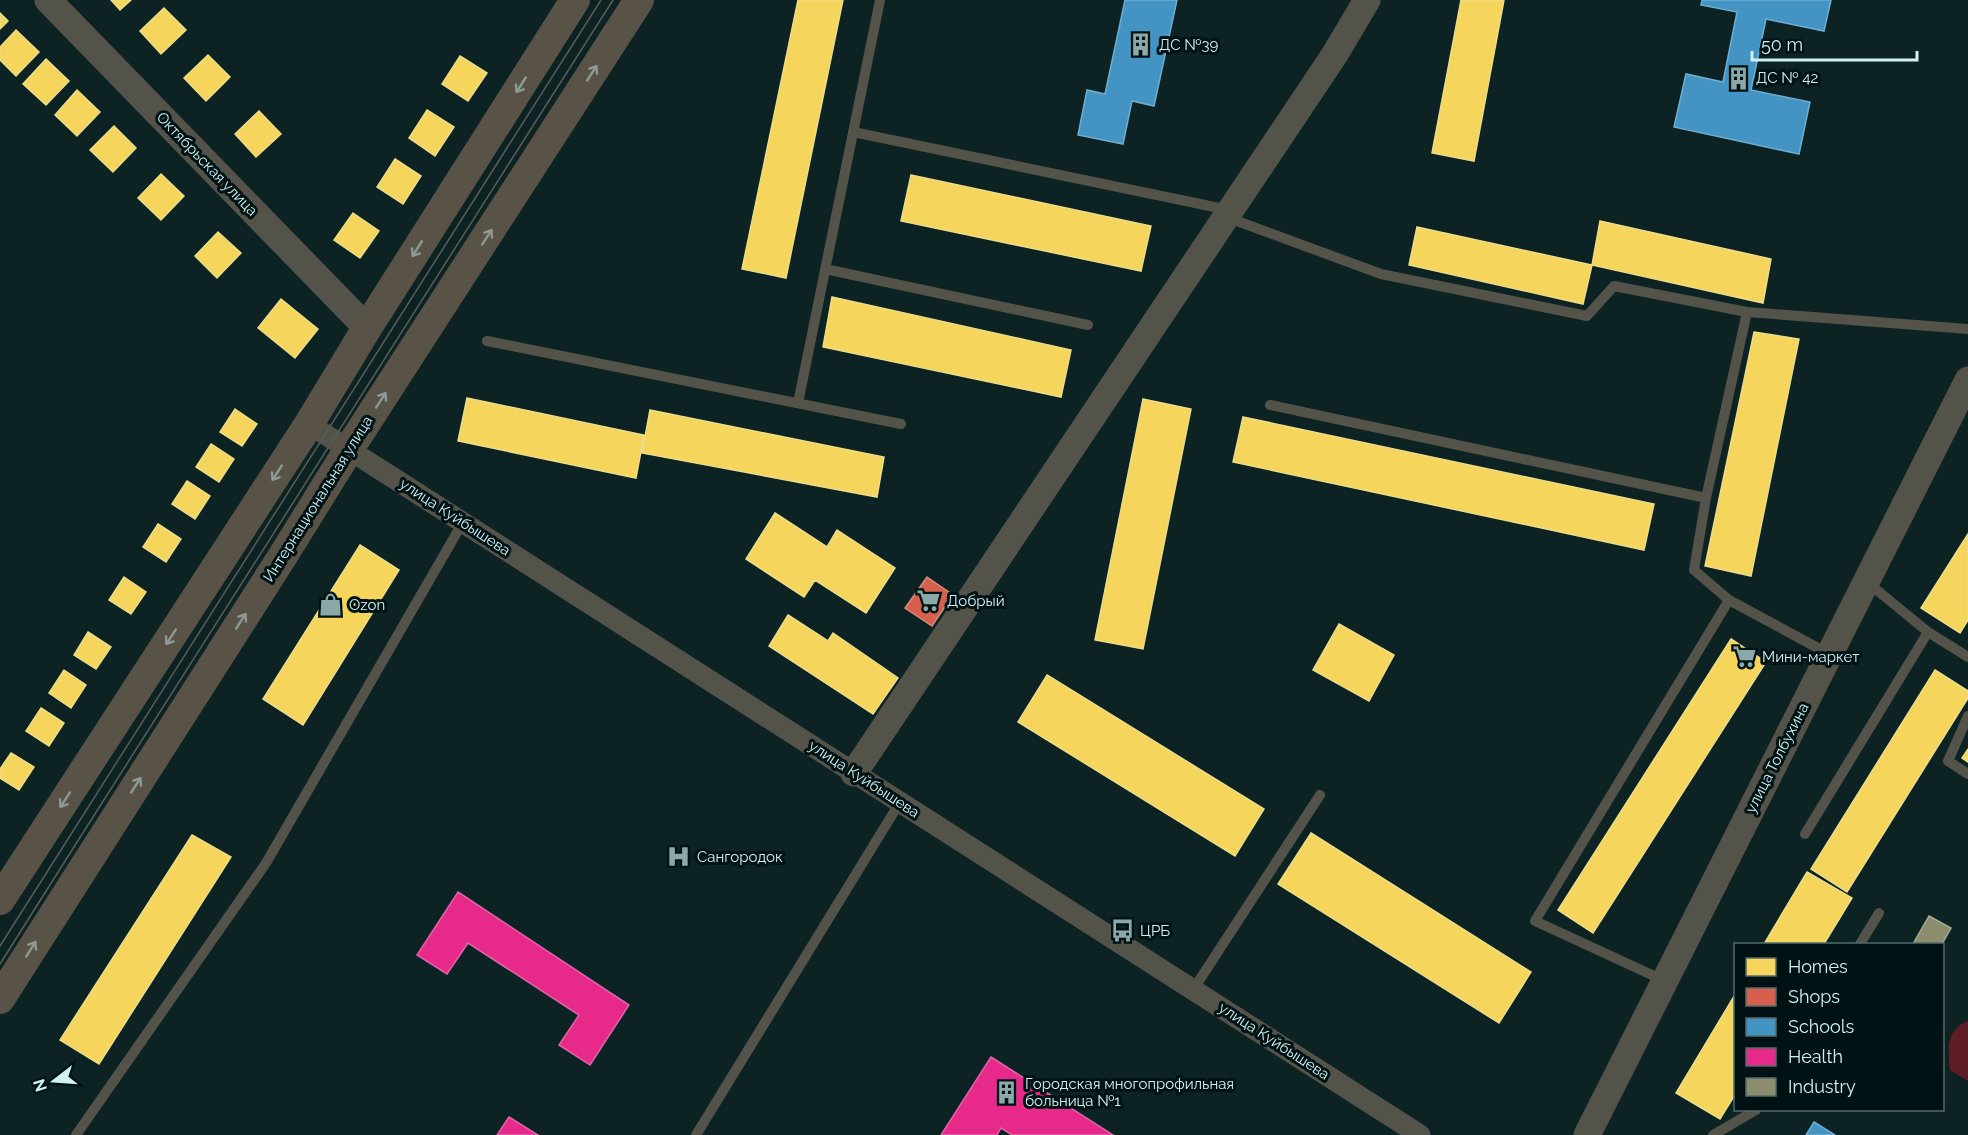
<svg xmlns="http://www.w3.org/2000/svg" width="1968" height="1135" viewBox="0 0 1968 1135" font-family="Raleway,sans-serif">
<rect width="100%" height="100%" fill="#0d2223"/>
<!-- green -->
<path fill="#5e1d24" d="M1968,1021V1081L1950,1070C1948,1050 1945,1030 1968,1021Z"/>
<!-- homes -->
<path fill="#f6d55c" stroke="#ebdd89" stroke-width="1.5" d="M111,0H131L120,10Z
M798,0H843L786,278L742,269Z
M1461,0H1504L1474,161L1432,153Z
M164,8L186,30L161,54L140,31Z
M0,13L8,21L0,29Z
M16,30L39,52L16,76L0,60V47Z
M208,55L230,77L206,101L184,78Z
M460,56L487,73L468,101L442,84Z
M46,59L69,81L46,105L23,84Z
M77,90L100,112L77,136L55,115Z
M427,110L454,127L435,156L409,138Z
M259,111L281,134L256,157L235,134Z
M114,126L136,148L113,172L90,150Z
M395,159L421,176L403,204L377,187Z
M161,174L184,196L161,220L138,198Z
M911,175L1151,226L1141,271L901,221Z
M353,213L379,231L360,258L334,240Z
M1600,221L1771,259L1763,303L1592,265Z
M1417,227L1592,265L1583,304L1409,265Z
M218,232L241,253L217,278L195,256Z
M832,297L1071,350L1061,397L823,347Z
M281,299L318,329L295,358L258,328Z
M1754,332L1799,339L1751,576L1705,566Z
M467,398L644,435L636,478L458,441Z
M1143,399L1191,409L1143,649L1095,640Z
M235,409L257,424L242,446L220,432Z
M650,410L884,457L877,497L642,453Z
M1243,417L1654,504L1644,550L1233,462Z
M211,444L234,459L219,482L196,467Z
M187,481L210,496L195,519L172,504Z
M775,513L827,547L837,530L895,568L866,613L815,580L804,597L746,559Z
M158,524L181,539L166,562L143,547Z
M1968,534V620L1960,633L1921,608Z
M360,545L399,570L303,725L263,699Z
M124,577L146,592L131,614L109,600Z
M788,615L828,641L833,633L898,678L873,714L769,646Z
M1339,624L1394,655L1369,701L1313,670Z
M88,632L111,647L96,669L74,655Z
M1731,639L1766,662L1593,933L1558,910Z
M64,670L86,685L71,708L49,693Z
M1935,670L1968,691V698L1847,892L1811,869Z
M1047,675L1264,809L1235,856L1018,722Z
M41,708L64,723L49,746L26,731Z
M1968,749V762L1962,758Z
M11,753L34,767L19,790L0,778V769Z
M1311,833L1531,972L1499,1023L1278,884Z
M192,835L231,857L99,1064L60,1040Z
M1807,872L1852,898L1824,944H1764Z
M1736,993V1093L1720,1119L1676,1093Z"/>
<!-- shops -->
<path fill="#d6604d" stroke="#d48c7f" stroke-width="1.5" d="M927,577L953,595L932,626L905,608Z"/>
<!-- schools -->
<path fill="#4393c3" stroke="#6dafd1" stroke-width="1.5" d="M1125,0H1177L1154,106L1132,101L1123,144L1078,135L1087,90L1105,94Z
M1702,0H1831L1824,31L1766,19L1751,90L1810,102L1799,154L1674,127L1686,74L1723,82L1737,12L1701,5Z
M1814,1122L1835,1135H1806Z"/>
<!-- health -->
<path fill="#e7298a" stroke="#e065aa" stroke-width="1.5" d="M458,892L629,1005L590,1065L559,1045L579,1015L468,943L447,974L417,955Z
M991,1057L1113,1135H1012L1001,1128L997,1135H941Z
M509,1117L538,1135H497Z"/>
<!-- industry -->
<path fill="#8c8c6e" stroke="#a0aa96" stroke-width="1.5" d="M1929,916L1951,928L1942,944H1913Z"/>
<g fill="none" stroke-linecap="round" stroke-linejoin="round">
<!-- service -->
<path stroke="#54534a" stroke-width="10" d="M853,132L1229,210
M1226,217L1381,274L1587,316L1614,286L1747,312L1968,329
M825,269L1088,325
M487,341L901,424
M798,403L880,0
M1270,405L1706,498
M1867,582L1928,632L1968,657
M1729,600L1694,570L1706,498L1747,312
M1968,716L1948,761L1968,774
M1805,834L1928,632
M1860,944L1879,913
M1665,981L1535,921L1729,600L1829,654
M1193,990L1320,795
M76,1135L266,863L463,522
M696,1135L900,802
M1713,1135L1756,1110"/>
<!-- minor -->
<path stroke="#54534a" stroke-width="21" d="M309,424L1420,1135"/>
<!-- tertiary -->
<path stroke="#54534a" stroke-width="27" d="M48,0L367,328
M854,773L1335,54L1367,0
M1587,1135L1968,380"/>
<!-- secondary -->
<path stroke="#585346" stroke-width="30" d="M0,900L309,424L367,328L575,0
M0,999L284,554L349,449L639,0"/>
<!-- tram -->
<path stroke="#575e5a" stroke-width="1.5" d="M0,946L601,0
M0,964C203,642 409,322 613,0"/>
</g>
<!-- one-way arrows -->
<defs><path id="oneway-shaft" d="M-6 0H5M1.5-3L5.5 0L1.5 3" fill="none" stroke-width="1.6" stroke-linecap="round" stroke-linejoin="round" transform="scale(1.5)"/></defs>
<g stroke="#8e9a94">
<use href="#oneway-shaft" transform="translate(592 73) rotate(-57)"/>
<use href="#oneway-shaft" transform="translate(521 85) rotate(122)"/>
<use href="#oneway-shaft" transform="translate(487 237) rotate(-57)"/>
<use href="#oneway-shaft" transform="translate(417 249) rotate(122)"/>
<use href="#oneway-shaft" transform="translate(381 400) rotate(-57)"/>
<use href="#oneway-shaft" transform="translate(277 473) rotate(123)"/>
<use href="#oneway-shaft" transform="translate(241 621) rotate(-57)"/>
<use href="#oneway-shaft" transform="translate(171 637) rotate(123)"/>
<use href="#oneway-shaft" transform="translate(136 785) rotate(-57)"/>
<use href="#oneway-shaft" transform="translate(65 800) rotate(123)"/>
<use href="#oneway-shaft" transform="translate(31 949) rotate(-58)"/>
</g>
<!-- icons -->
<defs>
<symbol id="building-bare" viewBox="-9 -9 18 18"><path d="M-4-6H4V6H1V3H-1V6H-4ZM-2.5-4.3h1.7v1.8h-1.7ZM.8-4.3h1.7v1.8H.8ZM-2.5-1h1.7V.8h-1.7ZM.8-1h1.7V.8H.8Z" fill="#8ca9aa" stroke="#001213" stroke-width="2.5" paint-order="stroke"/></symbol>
<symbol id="supermarket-bare" viewBox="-9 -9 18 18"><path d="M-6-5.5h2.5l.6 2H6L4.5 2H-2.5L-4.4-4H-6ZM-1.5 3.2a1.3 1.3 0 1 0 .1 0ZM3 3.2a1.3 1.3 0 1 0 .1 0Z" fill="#8ca9aa" stroke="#001213" stroke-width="2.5" paint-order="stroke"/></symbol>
<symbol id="shop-bare" viewBox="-9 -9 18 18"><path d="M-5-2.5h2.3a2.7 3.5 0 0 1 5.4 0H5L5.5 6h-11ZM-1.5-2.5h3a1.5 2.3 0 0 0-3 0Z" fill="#8ca9aa" stroke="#001213" stroke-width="2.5" paint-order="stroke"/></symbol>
<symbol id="hospital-bare" viewBox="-9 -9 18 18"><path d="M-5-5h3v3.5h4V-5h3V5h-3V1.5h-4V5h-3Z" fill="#8ca9aa" stroke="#001213" stroke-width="2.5" paint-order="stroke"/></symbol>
<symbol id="bus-bare" viewBox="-9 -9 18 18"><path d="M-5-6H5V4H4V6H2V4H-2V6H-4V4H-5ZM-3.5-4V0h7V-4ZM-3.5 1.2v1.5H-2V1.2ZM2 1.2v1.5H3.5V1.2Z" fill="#8ca9aa" stroke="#001213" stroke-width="2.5" paint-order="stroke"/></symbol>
</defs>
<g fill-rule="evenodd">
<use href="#building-bare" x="1124" y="28" width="33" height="33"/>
<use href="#building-bare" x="1722" y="62" width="33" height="33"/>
<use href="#supermarket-bare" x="912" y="584" width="33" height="33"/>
<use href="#shop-bare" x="314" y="588" width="33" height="33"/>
<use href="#supermarket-bare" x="1728" y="640" width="33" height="33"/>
<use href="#hospital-bare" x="662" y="840" width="33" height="33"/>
<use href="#bus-bare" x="1106" y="914" width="33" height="33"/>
<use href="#building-bare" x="990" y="1076" width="33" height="33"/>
</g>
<g text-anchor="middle" stroke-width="6" stroke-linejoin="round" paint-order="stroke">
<!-- poi labels -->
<g font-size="15" fill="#d0f1f3" stroke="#001213" text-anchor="start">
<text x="1159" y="50">ДС №39</text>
<text x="1756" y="83">ДС № 42</text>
<text x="947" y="606">Добрый</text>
<text x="349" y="610">Ozon</text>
<text x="1762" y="662">Мини-маркет</text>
<text x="697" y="862">Сангородок</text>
<text x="1140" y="936">ЦРБ</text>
<text x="1025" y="1089">Городская многопрофильная<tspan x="1025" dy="17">больница №1</tspan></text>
</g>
<!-- street labels -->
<g font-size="15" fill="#d0f1f3" stroke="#001213">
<text transform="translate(207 164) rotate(46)" y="5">Октябрьская улица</text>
<text transform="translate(318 499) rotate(-58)" y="5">Интернациональная улица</text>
<text transform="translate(455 517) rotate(33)" y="5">улица Куйбышева</text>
<text transform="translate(1777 758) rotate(-63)" y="5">улица Толбухина</text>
<text transform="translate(864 779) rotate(33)" y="5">улица Куйбышева</text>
<text transform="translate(1274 1041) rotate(33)" y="5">улица Куйбышева</text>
</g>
</g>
<!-- legend -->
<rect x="1734" y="943" width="210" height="168" fill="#001213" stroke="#536b6d" stroke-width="1.5"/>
<rect x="1746" y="958" width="30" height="18" fill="#f6d55c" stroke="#536b6d" stroke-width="1.5"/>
<text x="1788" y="973" font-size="18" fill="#d0f1f3">Homes</text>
<rect x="1746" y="988" width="30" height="18" fill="#d6604d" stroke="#536b6d" stroke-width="1.5"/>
<text x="1788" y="1003" font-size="18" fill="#d0f1f3">Shops</text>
<rect x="1746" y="1018" width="30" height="18" fill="#4393c3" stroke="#536b6d" stroke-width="1.5"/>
<text x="1788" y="1033" font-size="18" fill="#d0f1f3">Schools</text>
<rect x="1746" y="1048" width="30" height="18" fill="#e7298a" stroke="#536b6d" stroke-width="1.5"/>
<text x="1788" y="1063" font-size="18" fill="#d0f1f3">Health</text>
<rect x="1746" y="1078" width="30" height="18" fill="#8c8c6e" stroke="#536b6d" stroke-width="1.5"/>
<text x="1788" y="1093" font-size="18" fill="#d0f1f3">Industry</text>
<!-- north arrow -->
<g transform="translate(54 1081) rotate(253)" stroke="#001213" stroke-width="4.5" paint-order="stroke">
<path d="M0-4.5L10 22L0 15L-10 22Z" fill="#d0f1f3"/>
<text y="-9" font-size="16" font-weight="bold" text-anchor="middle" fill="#d0f1f3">N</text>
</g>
<!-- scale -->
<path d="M1752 51v9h165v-9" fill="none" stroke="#d0f1f3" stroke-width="3"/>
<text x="1761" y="51" font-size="18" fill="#d0f1f3" stroke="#001213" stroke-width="4.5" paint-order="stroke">50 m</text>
</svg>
